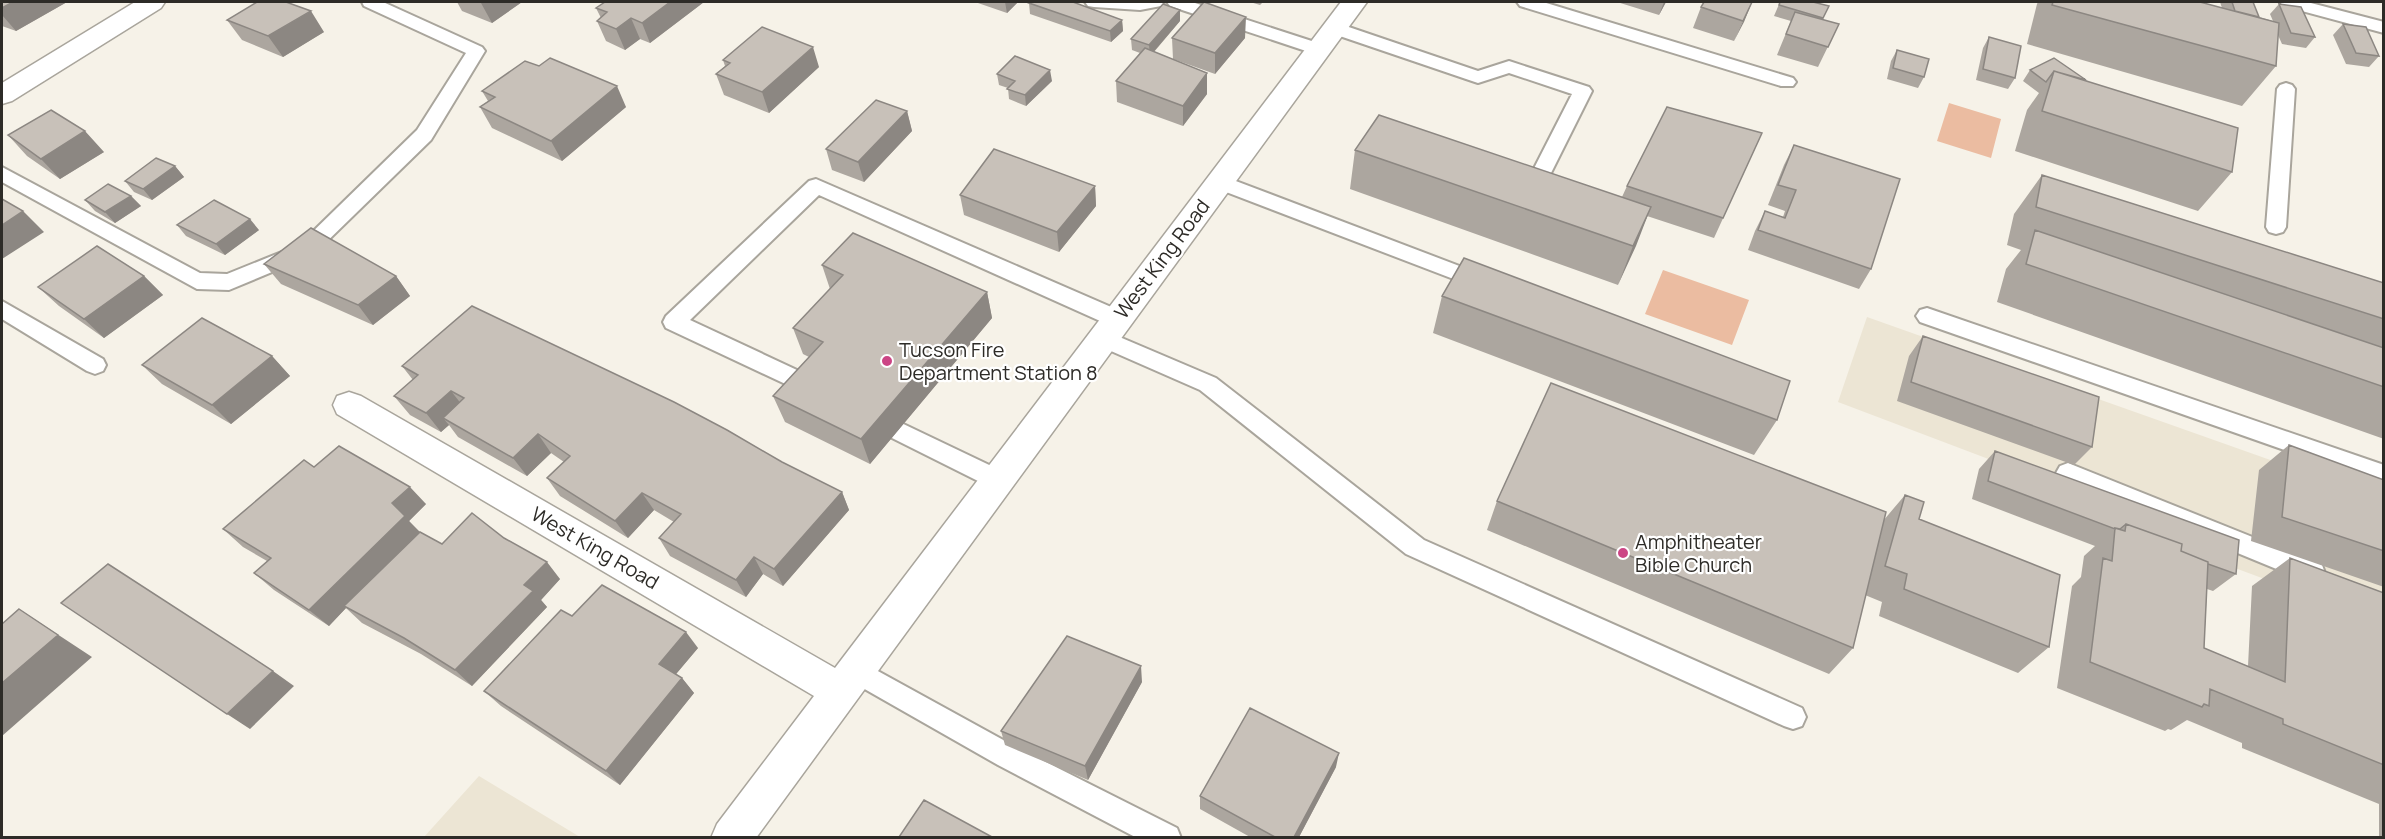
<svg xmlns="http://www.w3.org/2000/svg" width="2385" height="839" viewBox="0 0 2385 839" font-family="Manrope,sans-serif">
<rect width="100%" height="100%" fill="#f6f2e8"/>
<!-- built -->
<path fill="#ece5d4" d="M1867,317L2383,500V623L2235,568L2194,537L1838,402Z
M479,776L580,837H424Z"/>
<!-- green -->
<path fill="#ebbca1" d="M1949,103L2001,119L1991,158L1937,141Z
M1663,270L1749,300L1732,345L1645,314Z"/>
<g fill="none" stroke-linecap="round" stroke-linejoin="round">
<defs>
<path id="service" d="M362,2H383L482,47L485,51L431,140L313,255L229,290L197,289L2,182V167L200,273L227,274L299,245L417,130L466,53L364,6Z
M1085,2H1164L1161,6L1140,10L1094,7L1088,6Z
M1167,2H1192L1324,45L1327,49L1324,53H1312L1170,6Z
M1517,2H1543L1793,78L1796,82L1793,86H1781L1520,6Z
M2280,2H2307L2384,22V33L2283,6Z
M1334,22L1478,71L1509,61L1589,87L1592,91L1542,191L1535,193L1528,191L1525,186L1572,94L1509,73L1478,83L1472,81L1328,32L1325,28L1328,24Z
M2286,83L2292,85L2295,89L2286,227L2283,232L2276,234L2269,232L2266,227L2277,89L2280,85Z
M1220,175L1491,278L1494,283L1491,288L1484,291L1477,288L1213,187L1210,182L1213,177Z
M816,179L1125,313L1128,319L1125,325L1117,327L1109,325L819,195L690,320L827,384L830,390L827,396L819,399L811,396L666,328L663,322L666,316L809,181Z
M2,301L103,359L106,365L103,371L95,374L87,371L2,319Z
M1927,308L2384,465V485L1920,322L1916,316L1920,310Z
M1103,330L1216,378L1424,540L1802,708L1806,717L1802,726L1793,729L1784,726L1406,554L1200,390L1095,344L1092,338L1095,332Z
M872,409L1006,473L1010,480L1006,487L998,490L990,487L864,424L861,418L864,412Z
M2068,463L2322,565L2325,573L2322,581L2313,584L2060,480L2056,473L2060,466Z
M856,659L1016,747L1177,828L1181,838H1137L998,765L847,679L843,671L847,663Z"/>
<path id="minor" d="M135,2H165L161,8L12,101L2,104V83Z
M1341,2H1367L756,838H711L717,824L814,696L337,414L333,405L337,396L349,392L361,396L835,668Z"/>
</defs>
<!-- service casing -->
<use href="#service" stroke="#a9a59c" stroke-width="4"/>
<!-- minor casing -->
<use href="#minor" stroke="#a9a59c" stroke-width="3"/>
<!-- service -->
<use href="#service" fill="#fff" fill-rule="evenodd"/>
<!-- minor -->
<use href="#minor" fill="#fff" fill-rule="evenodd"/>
</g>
<!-- wall -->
<path fill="#aca69f" d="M2,2H67L16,31L2,26Z
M457,2H522L492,23L462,11Z
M704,2L650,43L640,39L625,50L606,41L597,21L601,18L596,8Z
M975,2H1018L1007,13Z
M1250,2H1263L1260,5Z
M1617,2H1666L1659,15Z
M1752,2L1734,41L1693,28L1701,7Z
M1780,2L1829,6L1822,20L1839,24L1818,67L1777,55L1791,21L1774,16Z
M2038,2H2200L2222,8L2220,2H2253L2259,17L2273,21L2270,14L2279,4L2315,37L2306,48L2282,44L2278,35L2276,66L2242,106L2027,44L2037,4Z
M1029,3L1122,20L1123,31L1111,42L1030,14Z
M227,20L324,32L283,57L242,40Z
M1180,21L1154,52L1207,73V94L1183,126L1117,102L1116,81L1140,53L1132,50L1131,39Z
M2343,24L2379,56L2369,67L2346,64L2333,35Z
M1989,37L2015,78L2008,89L1976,80L1983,48Z
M1172,38H1245L1215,74L1173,59Z
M1897,50L1924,77L1918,88L1887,79L1891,61Z
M2054,58L2086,80L2232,172L2198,211L2015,151L2027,110L2039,93L2023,81L2030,70Z
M723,60L819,67L769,113L724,95L716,74L725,66Z
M539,66L626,107L562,161L492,128L480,107L488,101L482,91Z
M997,74L1052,81L1026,106L1009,99L1008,88L999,85Z
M907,111L912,131L864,182L832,170L826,149Z
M1762,133L1714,238L1647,216L1618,285L1350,189L1355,150L1622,197L1627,186Z
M8,135L104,152L60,179L27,156Z
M1794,145L1871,269L1859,289L1748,250L1755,231L1765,211L1783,217L1785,211L1768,205L1784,165Z
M175,166L184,177L152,200L134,192L125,181Z
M2042,175L2384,283V439L1997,302L2006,269L2021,250L2007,245L2014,214Z
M1095,186L1096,206L1059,252L964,215L960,195Z
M131,196L141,206L115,223L95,211L85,200Z
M177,225L259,230L225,255L186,236Z
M264,264L396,276L410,296L373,325L281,284Z
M822,265L987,292L992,318L870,464L785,422L773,396L809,357L803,354L793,328L830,289Z
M144,276L163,295L104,338L59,306L38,287Z
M1442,296L1777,420L1754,455L1433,333Z
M1923,336L2092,447L2074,465L1897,401L1909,356Z
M272,356L290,376L231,424L162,384L142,365Z
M402,366L782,462L842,492L849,510L783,586L763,574L746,597L670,556L659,538L674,522L654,510L628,538L560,496L547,478L564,462L551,453L527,476L458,437L449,425L441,432L410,415L394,396L413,380Z
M2289,445L2384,480V587L2251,541L2259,470Z
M1995,451L2236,574L2213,591L2207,589L2204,648L2248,666L2252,586L2290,558L2384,593V837L2379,836V804L2242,748V743L2187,720L2171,730L2168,729L2165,731L2057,688L2072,586L2081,577L2084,556L2095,546L1972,499L1979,469Z
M314,467L426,504L409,521L419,532L442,544L560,579L541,600L547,607L472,686L421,654L362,623L346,608L329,626L274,590L254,573L267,561L243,547L223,529Z
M1905,495L1919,519L2049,647L2018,673L1879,616L1882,602L1865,595L1853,648L1829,674L1487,530L1497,501L1883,521Z
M572,616L698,648L676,674L682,678L694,693L620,785L501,706L484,691Z
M1142,682L1088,780L1005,745L1001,731Z
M1336,767L1299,837H1250L1200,809V796Z"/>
<!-- shaded-wall -->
<path fill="#8c8782" d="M13,2H67L16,31L2,15V8Z
M483,2H522L492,23L481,3Z
M670,2H704L650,43L642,23Z
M1005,2H1018L1007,13Z
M1664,2H1666L1659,15Z
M1752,2L1744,22L1734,41L1743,21Z
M1180,10V21L1150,56L1149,45Z
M311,11L324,32L283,57L268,36Z
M1246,17L1245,38L1215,74V53Z
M631,18L640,39L625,50L616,29Z
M1122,20L1123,31L1111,42L1110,31Z
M813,47L819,67L769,113L762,92Z
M1050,70L1052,81L1026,106L1025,95Z
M1207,73V94L1183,126V106Z
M617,86L626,107L562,161L551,141Z
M907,111L912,131L864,182L858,162Z
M85,131L104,152L60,179L41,159Z
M175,166L184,177L152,200L143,189Z
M1095,186L1096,206L1059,252L1057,232Z
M131,196L141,206L115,223L105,212Z
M1651,207L1636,246L1618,285L1633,246Z
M23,211L44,232L2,259V225Z
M250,219L259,230L225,255L216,244Z
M144,276L163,295L104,338L84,319Z
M396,276L410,296L373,325L358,305Z
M987,292L992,318L870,464L861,439Z
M272,356L290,376L231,424L212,405Z
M451,391L466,410L443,418L449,425L441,432L426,413Z
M538,434L551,453L527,476L513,458Z
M410,487L426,504L409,521L421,533L344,606L346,608L329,626L309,610L392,503Z
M842,492L849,510L783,586L774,569Z
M642,493L654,510L628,538L615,521Z
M754,557L763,574L746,597L736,580Z
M547,562L560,579L541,600L547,607L472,686L455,670L524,585Z
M19,609L92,657L2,736V683Z
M686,632L698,648L671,680L659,664Z
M1141,666L1142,682L1088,780L1085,766Z
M273,671L294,686L250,729L227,714Z
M682,678L694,693L620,785L606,771Z
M1339,753L1336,767L1299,837H1294Z"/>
<!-- building -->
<path fill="#c8c1b9" stroke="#8c8782" stroke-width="1.5" d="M2,2H13L2,8Z
M257,2H286L311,11L268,36L227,20Z
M605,2H670L642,23L631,18L616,29L597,21L607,12L596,8Z
M1031,2H1073L1122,20L1110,31L1029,3Z
M1204,2L1246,17L1215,53L1172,38Z
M1704,2H1752L1743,21L1701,7Z
M1780,2H1813L1829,6L1823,18L1779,5Z
M2053,2H2200L2279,23L2276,66L2052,5Z
M2232,2H2253L2259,17L2235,11Z
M1163,4L1180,10L1149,45L1131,39Z
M2279,4L2301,7L2315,37L2291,33Z
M1795,12L1839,24L1828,47L1786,34Z
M2343,24L2366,27L2379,56L2356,53Z
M762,27L813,47L762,92L716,74L730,63L723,60Z
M1989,37L2021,46L2015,78L1983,69Z
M1145,48L1207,73L1183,106L1116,81Z
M1897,50L1929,59L1924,77L1893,68Z
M1015,56L1050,70L1025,95L1007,89L1015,81L997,74Z
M550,58L617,86L551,141L480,107L495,97L482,91L525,61L539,66Z
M2054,58L2086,80L2054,71L2046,82L2030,70Z
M2054,71L2238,128L2232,172L2042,111Z
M876,100L907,111L858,162L826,149Z
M1667,107L1762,133L1723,218L1627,186Z
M51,110L85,131L41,159L8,135Z
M1379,115L1651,207L1633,246L1355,150Z
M1794,145L1900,179L1871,269L1758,230L1765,211L1785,218L1796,190L1778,185Z
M994,149L1095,186L1057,232L960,195Z
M156,158L175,166L143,189L125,181Z
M2042,175L2384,283V319L2036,207Z
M108,184L131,196L105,212L85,200Z
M2,199L23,211L2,225Z
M214,200L250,219L216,244L177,225Z
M311,228L396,276L358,305L264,264Z
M2035,230L2384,348V387L2026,264Z
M853,233L987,292L861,439L773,396L823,342L793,328L843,275L822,265Z
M97,246L144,276L84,319L38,287Z
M1464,258L1790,381L1777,420L1442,296Z
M472,306L674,402L727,430L782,462L842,492L774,569L754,557L736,580L659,538L681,514L642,493L615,521L547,478L570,456L538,434L513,458L443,418L464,398L451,391L426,413L394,396L418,375L402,366Z
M202,318L272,356L212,405L142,365Z
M1923,336L2099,397L2092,447L1911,382Z
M1551,383L1886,512L1853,648L1497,501Z
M2289,445L2384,480V551L2282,517Z
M339,446L410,487L392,503L405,516L309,610L254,573L271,558L223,529L304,460L314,467Z
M1995,451L2239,540L2236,574L2208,564V562L2181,551L2182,544L2126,524L2120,529L2115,528V529L1988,481Z
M1905,495L1924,502L1919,519L2060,575L2049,647L1904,589L1907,574L1885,566Z
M472,513L504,538L547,562L524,585L533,591L455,670L404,638L344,606L420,532L442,544Z
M2126,524L2182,544L2181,551L2208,562L2204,648L2285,682L2290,558L2384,593V765L2283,724V719L2210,689L2209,706L2204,704L2202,707L2090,662L2103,558L2112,561L2115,528L2125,531Z
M108,564L273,671L227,714L61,603Z
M602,585L686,632L659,664L682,678L606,771L484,691L561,610L572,616Z
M19,609L58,635L2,683V624Z
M1067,636L1141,666L1085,766L1001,731Z
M1250,708L1339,753L1294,837H1275L1200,796Z
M924,800L992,837H899Z"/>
<!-- markers -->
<g fill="#cc4585" stroke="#fff" stroke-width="2">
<circle cx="887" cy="361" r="6"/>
<circle cx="1623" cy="553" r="6"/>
</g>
<g text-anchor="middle" stroke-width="4.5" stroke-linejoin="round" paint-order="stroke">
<!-- street labels -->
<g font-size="20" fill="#2d2b27" stroke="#fff">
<text transform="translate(1162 259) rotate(-53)" y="7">West King Road</text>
<text transform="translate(595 548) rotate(30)" y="7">West King Road</text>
</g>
<!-- poi labels -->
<g font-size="20" fill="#2d2b27" stroke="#fff" text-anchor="start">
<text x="899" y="357">Tucson Fire<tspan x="899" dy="23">Department Station 8</tspan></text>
<text x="1635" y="549">Amphitheater<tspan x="1635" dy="23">Bible Church</tspan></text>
</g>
</g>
<!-- border -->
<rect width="2385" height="839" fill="none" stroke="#2d2b27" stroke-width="6"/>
</svg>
